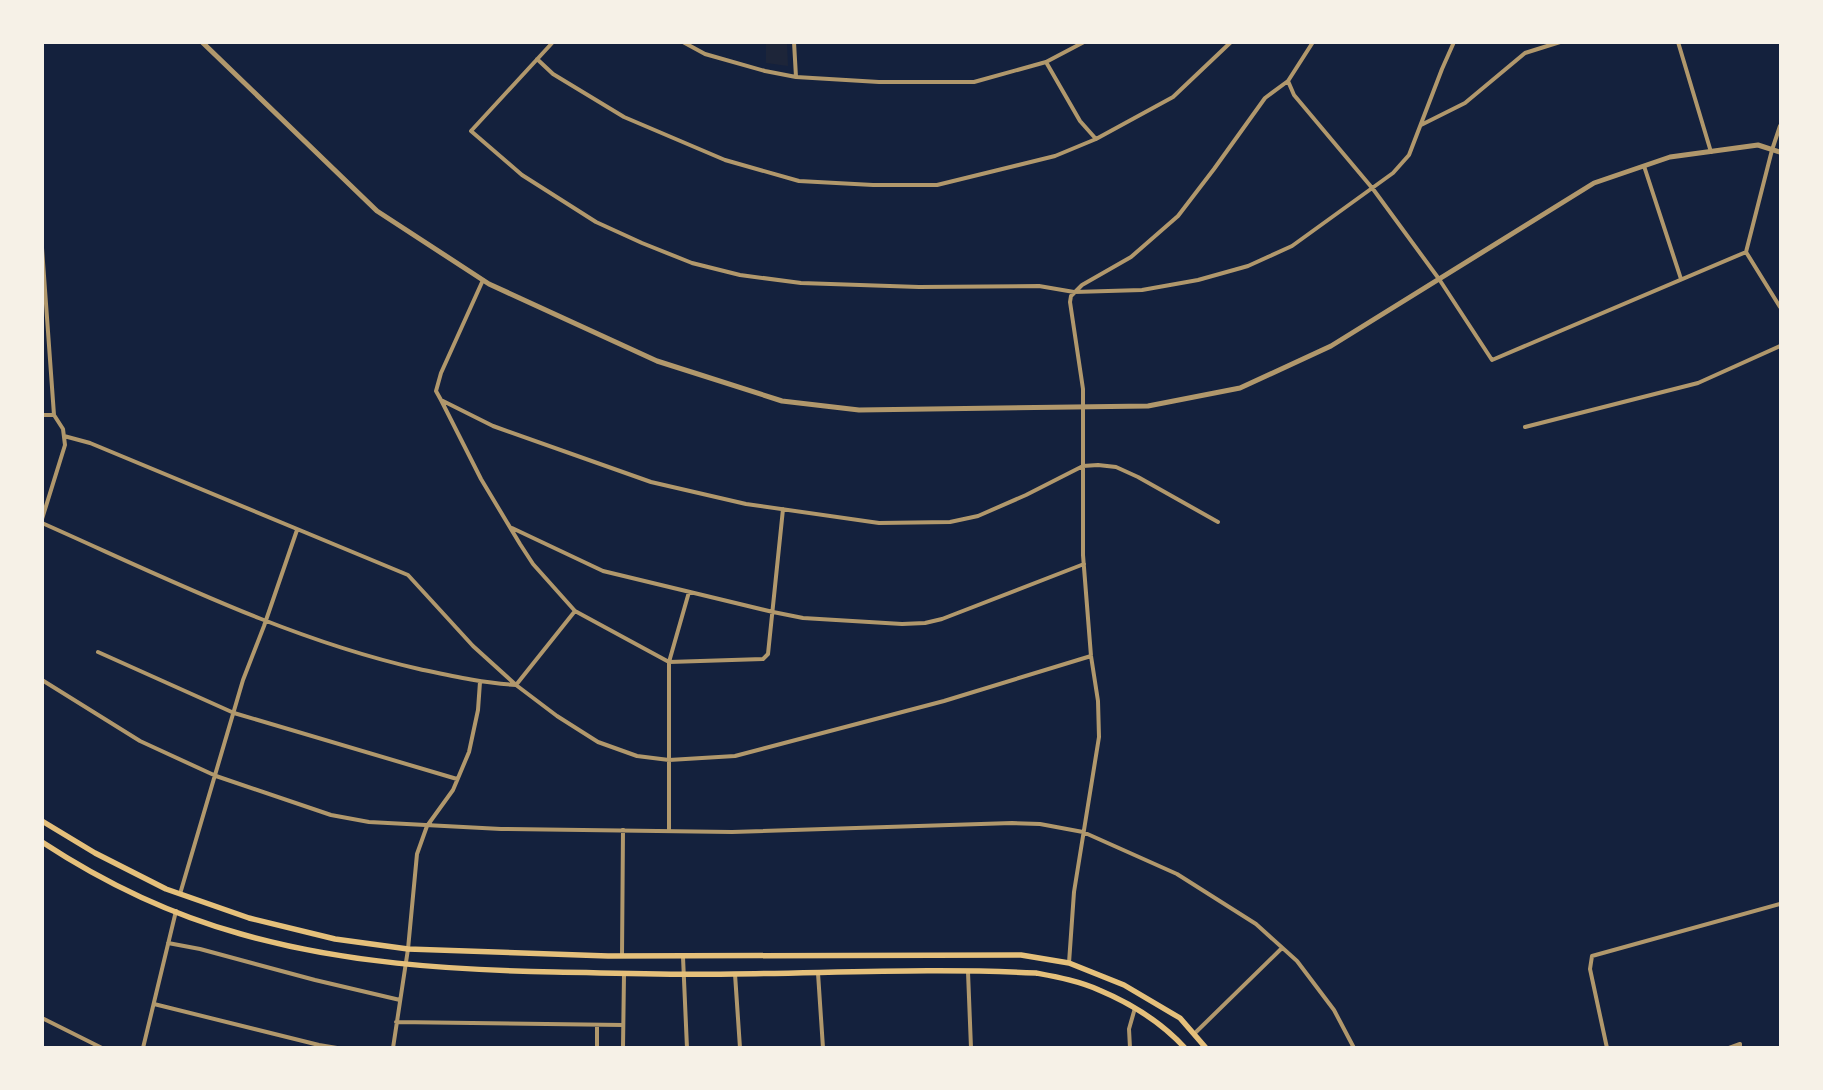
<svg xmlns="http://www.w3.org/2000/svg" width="1823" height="1090" viewBox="0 0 1823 1090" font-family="Manrope,sans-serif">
<rect width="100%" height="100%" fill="#14213d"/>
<!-- green -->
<path fill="#1d2539" d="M766,43H787L788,66L766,63Z"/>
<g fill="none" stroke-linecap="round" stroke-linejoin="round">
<!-- minor -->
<path stroke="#b1986c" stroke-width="4" d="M553,42L471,131L522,175L596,222L642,243L692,263L740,275L801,283L919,287L1039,286L1074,292L1142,290L1198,280L1248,266L1292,246L1393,173L1409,155L1442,69L1454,42
M683,42L705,54L765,71L796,77L879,82H974L1046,62L1084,42
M794,42L796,77
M1678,42L1711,152
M537,59L553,74L624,117L725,160L799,181L873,185H937L1055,156L1096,139L1173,97L1231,42
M1046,62L1080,121L1096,139
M1288,81L1294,95L1373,189L1439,279L1492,360L1746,252
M1421,125L1465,103L1525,53L1560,42
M1780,126L1772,150L1746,252L1780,307
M1644,166L1681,279
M42,248L54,415L63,429L65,445L42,519
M483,280L441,373L436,391L441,400L493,426L651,482L746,504L879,523L950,522L978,516L1026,495L1083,466L1098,465L1116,467L1138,477L1218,522
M441,400L481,479L520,544L533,564L575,611L669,662L763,659L768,654L783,509
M42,415H54
M1525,427L1698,383L1780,346
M64,436L90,443L408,575L473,646L516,685L557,716L598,742L637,756L669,760L735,756L944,701L1091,656
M42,523C166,578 287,639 419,669C452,676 483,683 516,685L575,611
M512,528L603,571L773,612L803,618L902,624L925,623L942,619L1084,564
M98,652L234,713L457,779
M42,680L140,741L216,776L331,815L369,822L501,829L732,832L1012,823L1040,824L1083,832L1177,874L1256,924L1297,961L1334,1010L1354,1048
M669,831V662L689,592
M180,894L243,680L264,626L297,530
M168,943L200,949L315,980L400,1000
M622,956L623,830
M683,957L687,1048
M1069,963L1074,892L1099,737L1098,701L1091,656L1083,555V389L1070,302L1071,296L1082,285L1131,257L1178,216L1214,169L1265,98L1288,81L1313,42
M968,972L971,1048
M818,973L823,1048
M735,974L740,1048
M154,1004L319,1045L337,1048
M42,1018L102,1048
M396,1022L623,1025
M1194,1034L1282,948
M143,1048L176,911
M393,1048L408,949L417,854L427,826L453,790L469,752L478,710L480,682
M597,1048V1025
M623,1048L624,974
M1130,1048L1129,1029L1135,1008
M1607,1048L1590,969L1592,956L1780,904
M1729,1048L1740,1044V1048"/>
<!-- tertiary -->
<path stroke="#b1986c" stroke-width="5" d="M202,42L377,211L489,284L657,361L782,401L859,410L1148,406L1240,388L1331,346L1594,183L1670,157L1758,145L1780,152"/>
<!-- secondary -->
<path stroke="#e5c07b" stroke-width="5.5" d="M42,821L95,853L166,889L249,918L335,939L408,949L608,956L1021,955L1069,963L1124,985L1180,1018L1206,1048
M42,842C103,882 172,915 241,934C344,963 449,970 555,972C615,973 674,975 734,974C834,973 935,968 1036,973C1057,977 1079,981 1099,990C1130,1003 1162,1023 1185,1048"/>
</g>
<!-- border -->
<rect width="1823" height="1090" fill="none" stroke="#f6f1e7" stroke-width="88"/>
</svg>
